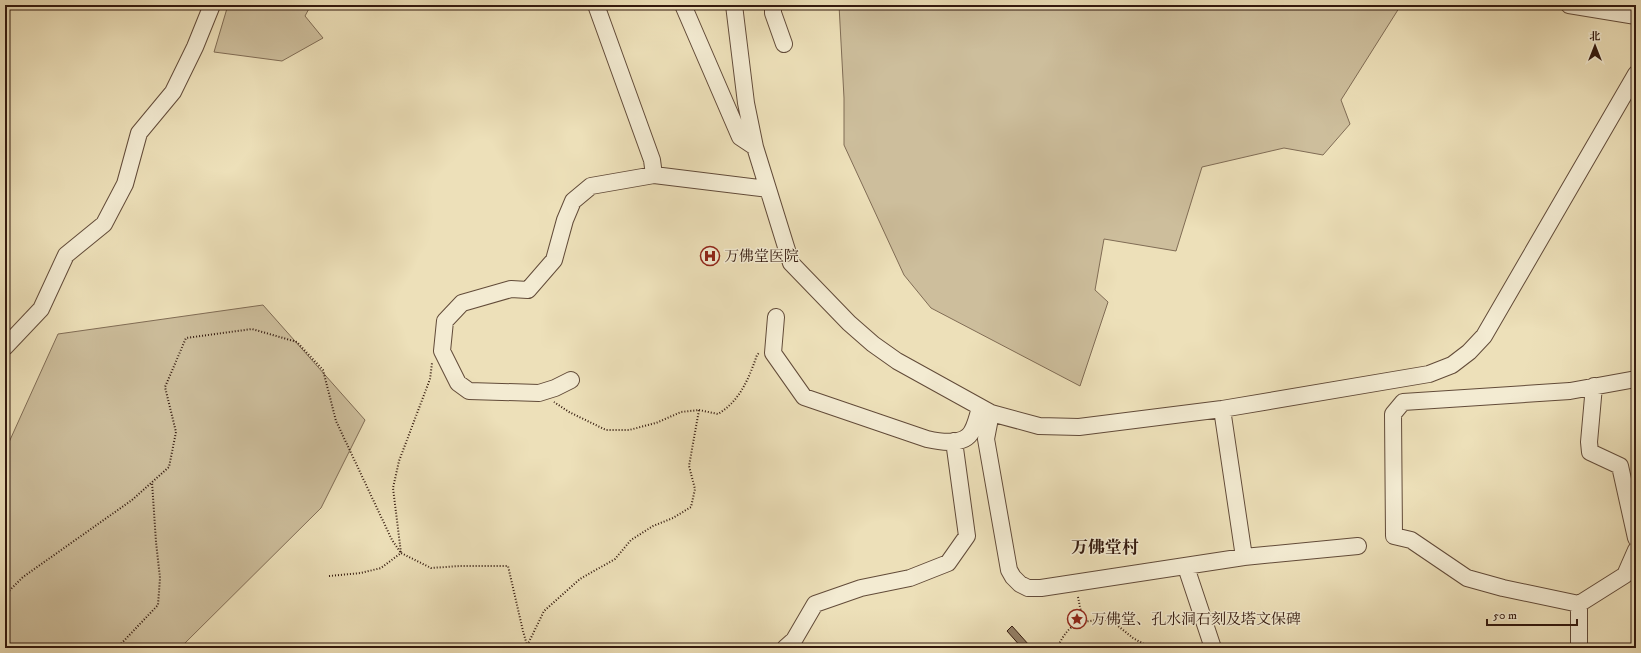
<svg xmlns="http://www.w3.org/2000/svg" width="1641" height="653" viewBox="0 0 1641 653" font-family="'IM FELL DW Pica','Noto Serif SC',serif">
<rect width="100%" height="100%" fill="#ede0b9"/>
<filter id="stains"><feTurbulence type="fractalNoise" baseFrequency=".005" numOctaves="4"/><feColorMatrix values="0 0 0 0 .2 0 0 0 0 .09 0 0 0 0 .02 0 0 0 .5 -.17"/></filter>
<radialGradient id="worn" r=".72"><stop offset=".6" stop-color="#630" stop-opacity="0"/><stop offset="1" stop-color="#630" stop-opacity=".3"/></radialGradient>
<!-- green -->
<path fill="#cdbe9c" stroke="#806c55" d="M228,5H311L305,16L323,38L282,61L214,52Z
M839,5H1401L1341,100L1350,124L1323,155L1284,148L1202,167L1176,251L1104,239L1095,290L1108,302L1080,386L931,308L904,275L844,145V98Z
M263,305L365,420L321,508L180,648H5V451L58,334Z"/>
<!-- building -->
<path fill="#948067" stroke="#33190e" d="M1012,626L1029,645L1027,648H1022L1007,631Z"/>
<g fill="none" stroke-linecap="round" stroke-linejoin="round">
<defs>
<path id="minor" d="M596,5L652,160L654,175
M683,5L740,137L755,147L791,263L849,323L873,344L897,361L991,413L1039,426L1079,427L1222,409L1429,374L1452,365L1469,352L1484,336L1636,74
M734,5L746,103L755,147
M773,5V13L784,44
M1569,5L1636,16
M776,317L773,353L804,397L927,439C940,442 965,446 972,431C976,424 978,415 980,407
M5,347L41,309L66,255L104,224L125,184L139,133L173,92L195,47L212,5
M1636,379L1570,391L1403,402L1393,414L1394,536L1411,540L1467,578L1503,588L1579,604L1625,575L1636,550
M571,380L555,388L539,393L469,391L458,383L442,351L445,321L462,303L511,289L528,290L554,260L565,220L573,201L591,186L654,175L768,189
M1594,386L1589,442L1590,452L1620,466L1636,538
M1222,409L1244,557
M991,413L986,439L1009,570L1013,577L1020,584L1028,588H1041L1244,557L1358,546
M1186,567L1213,648
M785,648L794,640L815,604L861,588L910,578L948,563L967,536L954,441
M1579,648V604"/>
</defs>
<!-- minor casing -->
<use href="#minor" stroke="#624b39" stroke-width="18"/>
<!-- path -->
<path stroke="#33190e" stroke-width="2" stroke-dasharray="1 2" stroke-linecap="butt" d="M699,410L718,414C740,401 749,378 757,355L759,353
M329,576L361,573L381,568L401,553L431,568L460,566H508L523,631L527,645
M5,595L23,577L132,500L169,467L176,432L165,387L186,338L252,329L297,342L323,370L336,421L392,540L401,553L393,488L399,461L430,379L432,363
M1078,597L1083,622L1103,619L1113,622L1133,638L1151,648
M117,648L158,605L160,578L156,542L152,482
M526,648L544,611L580,579L615,559L631,540L653,526L673,518L691,507L695,489L689,466L699,410L681,412L656,423L629,430H606L569,412L554,402
M1057,648C1063,636 1069,625 1083,622"/>
<!-- minor -->
<use href="#minor" stroke="#f3ebd2" stroke-width="16"/>
</g>
<!-- icons -->
<defs>
<symbol id="hospital-ring" viewBox="-11 -11 22 22"><circle r="9.5" fill="#f3ebd2" stroke="#8f2418" stroke-width="1.5"/><path d="M-5-5h3v3.5h4V-5h3V5h-3V1.5h-4V5h-3Z" fill="#8f2418"/></symbol>
<symbol id="sight-ring" viewBox="-11 -11 22 22"><circle r="9.5" fill="#f3ebd2" stroke="#8f2418" stroke-width="1.5"/><path d="M0-6L1.8-2.2L6-1.7L2.9 1.2L3.7 5.4L0 3.3L-3.7 5.4L-2.9 1.2L-6-1.7L-1.8-2.2Z" fill="#8f2418"/></symbol>
</defs>
<g fill-rule="evenodd">
<use href="#hospital-ring" x="699" y="245" width="22" height="22"/>
<use href="#sight-ring" x="1066" y="608" width="22" height="22"/>
</g>
<g text-anchor="middle" stroke-width="3" stroke-linejoin="round" paint-order="stroke">
<!-- poi labels -->
<g font-size="15" fill="#33190e" stroke="#f3ebd2" text-anchor="start">
<text x="724" y="261">万佛堂医院</text>
<text x="1091" y="624">万佛堂、孔水洞石刻及塔文保碑</text>
</g>
<!-- quarter labels -->
<g font-size="17" font-weight="bold" fill="#33190e" stroke="#f3ebd2">
<text x="1105" y="553">万佛堂村</text>
</g>
</g>
<!-- margin -->
<rect width="1641" height="653" fill="none" stroke="#ede0b9" stroke-width="20"/>
<rect x="6" y="6" width="1629" height="641" fill="none" stroke="#33190e" stroke-width="2"/>
<rect x="10" y="10" width="1621" height="633" fill="none" stroke="#33190e"/>
<!-- north arrow -->
<g transform="translate(1595 46)" stroke="#f3ebd2" stroke-width="3" paint-order="stroke">
<path d="M0-3L7 15L0 10L-7 15Z" fill="#33190e"/>
<text y="-6" font-size="11" font-weight="bold" text-anchor="middle" fill="#33190e">北</text>
</g>
<!-- scale -->
<path d="M1487 619v6h90v-6" fill="none" stroke="#33190e" stroke-width="2"/>
<text x="1493" y="619" font-size="12" fill="#33190e" stroke="#f3ebd2" stroke-width="3" paint-order="stroke">50 m</text>
<rect width="100%" height="100%" filter="url(#stains)"/>
<rect width="100%" height="100%" fill="url(#worn)"/>
</svg>
